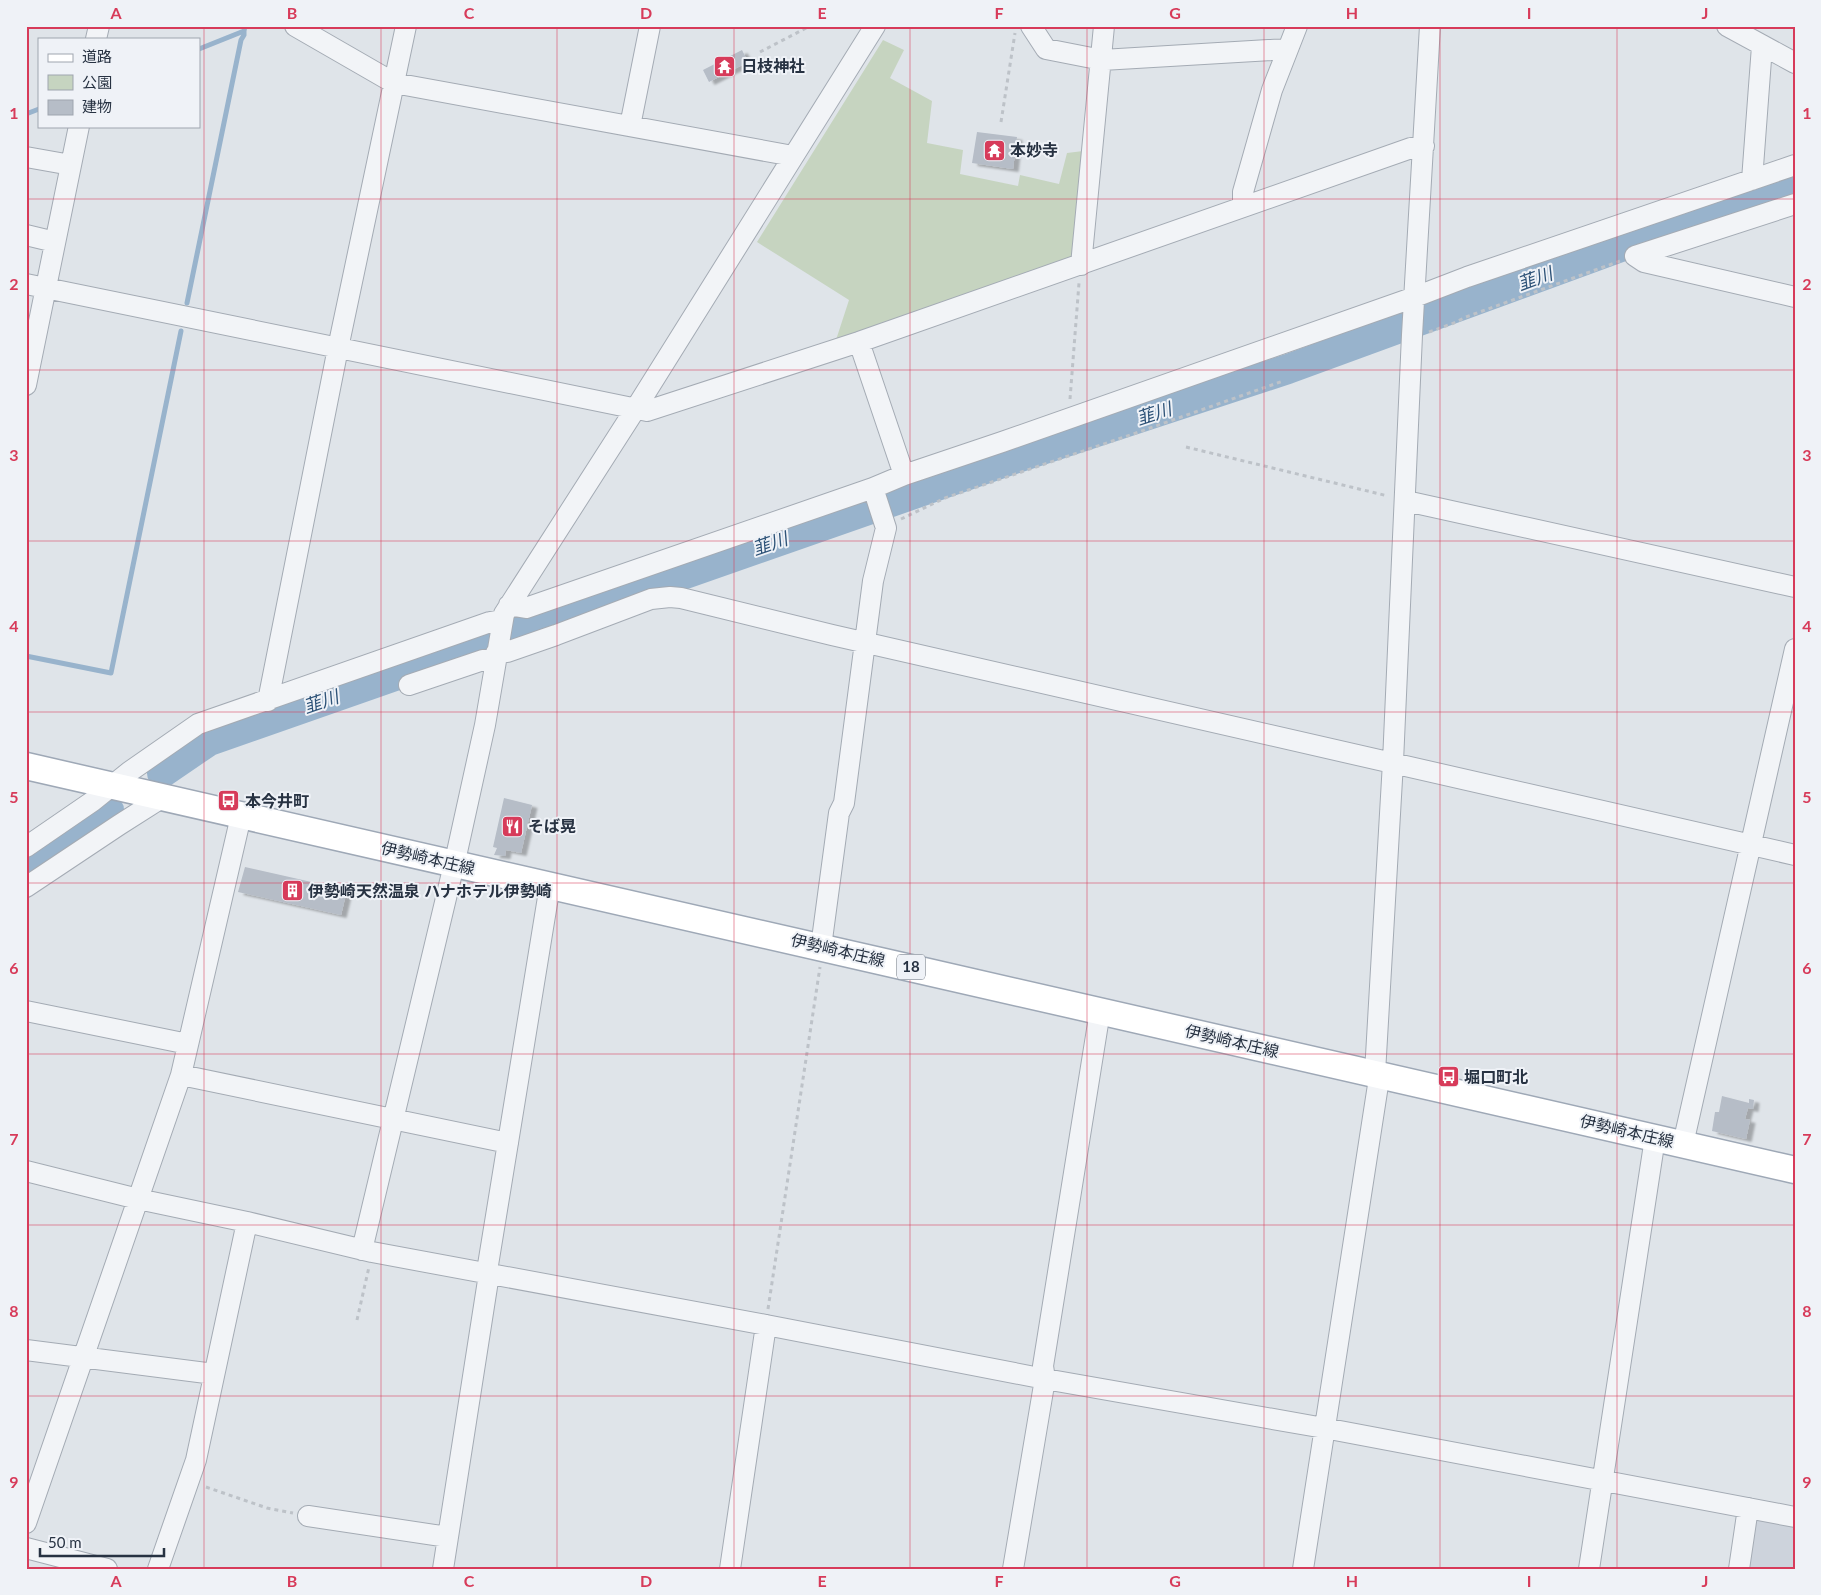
<svg xmlns="http://www.w3.org/2000/svg" width="1821" height="1595" viewBox="0 0 1821 1595" font-family="Lato,'Noto Sans JP',sans-serif">
<defs>
<filter id="shadow"><feDropShadow dx="5.5" dy="3" stdDeviation="1" flood-color="#0004"/></filter>
</defs>
<rect width="100%" height="100%" fill="#dfe4e9"/>
<!-- built -->
<path fill="#cdd3dc" d="M1753,1517L1795,1524V1569H1745Z"/>
<!-- green -->
<path fill="#c6d4c0" d="M883,40L904,50L890,78L932,101L927,143L963,150L960,174L1018,186L1020,175L1059,184L1067,153L1083,151L1076,260L835,343L849,300L757,242Z"/>
<g fill="none" stroke-linecap="round" stroke-linejoin="round">
<!-- stream -->
<path stroke="#98b3cc" stroke-width="5" d="M199,49L244,31L245,26
M26,114L39,109
M187,303L241,40L244,35V31
M26,656L111,673L181,331"/>
<!-- river -->
<path stroke="#98b3cc" stroke-width="30" d="M511,635L1014,459L1288,369L1632,243L1795,188
M162,773L209,741L486,644
M26,867L109,810"/>
</g>
<!-- building -->
<path fill="#b6bdc7" filter="url(#shadow)" d="M742,50L748,62L709,82L703,70Z
M977,132L1017,137L1013,169L972,163Z
M504,798L532,805L521,853L506,850L505,856L494,855L497,848L493,847Z
M245,867L347,890L341,915L238,892Z
M1722,1096L1749,1103V1099L1754,1100L1753,1109L1748,1108L1745,1119L1750,1120L1746,1139L1712,1131L1715,1112H1719Z"/>
<g fill="none" stroke-linecap="round" stroke-linejoin="round">
<defs>
<path id="minor" d="M295,26L394,83L793,156
M1031,26L1046,49L1102,60L1287,49
M1727,26L1795,63
M96,39L99,26
M630,126L650,26
M26,157L71,165
M1752,180L1762,46
M1243,206V192L1272,90L1297,26
M26,235L55,242
M1635,256L1795,204
M1635,256L1644,262L1795,297
M1081,265L1104,26
M26,284L647,411L859,342L1411,148L1424,146
M859,342L904,475
M26,385L79,126
M1406,501L1795,587
M509,605L526,608L873,488L904,475L1002,442L1415,297L1467,277L1795,165
M496,653L507,652L556,635L651,599L670,597L681,598L832,635L1795,855
M409,685L483,660L495,659
M268,701L338,348L406,26
M26,847L93,801L129,772L198,724L490,622L502,620
M26,887L119,825L163,797
M821,947L839,813L844,803L873,581L886,528L873,488
M26,1011L188,1044
M181,1075L508,1143
M1683,1144L1795,649
M26,1171L138,1199L247,1222L372,1252L766,1325L1045,1379L1324,1428L1795,1517
M362,1250L457,852L485,725L504,614L636,408L875,26
M26,1350L214,1374
M308,1516L448,1537
M26,1523L181,1075L241,816
M26,1548L107,1569
M158,1569L196,1460L247,1222
M443,1569L489,1274L488,1265L550,885
M730,1569L766,1325
M1013,1569L1045,1379L1043,1366L1100,1011
M1303,1569L1378,1085L1375,1073L1393,762L1412,335L1430,26
M1589,1569L1655,1138
M1739,1569L1748,1508"/>
<path id="major" d="M26,766C615,902 1206,1034 1795,1170"/>
</defs>
<!-- minor casing -->
<use href="#minor" stroke="#a4abb4" stroke-width="22"/>
<!-- major casing -->
<use href="#major" stroke="#9ea8b6" stroke-width="29"/>
<!-- path -->
<path stroke="#bdc2c8" stroke-width="3" stroke-dasharray="4 4" stroke-linecap="butt" d="M760,52L810,26
M1001,122L1015,33
M1429,332L1454,323L1466,317L1620,261
M1070,399L1079,283
M1186,447L1388,496
M901,519L945,498L1136,433L1283,381
M768,1309L820,967
M357,1320L369,1267
M206,1487L267,1508L293,1513"/>
<!-- minor -->
<use href="#minor" stroke="#f2f4f7" stroke-width="20"/>
<!-- major -->
<use href="#major" stroke="#fff" stroke-width="26"/>
</g>
<!-- grid -->
<path fill="none" stroke="#d73b5a" stroke-width="1" stroke-opacity="0.55" d="M204,26V1569M381,26V1569M557,26V1569M734,26V1569M910,26V1569M1087,26V1569M1264,26V1569M1440,26V1569M1617,26V1569M26,199H1795M26,370H1795M26,541H1795M26,712H1795M26,883H1795M26,1054H1795M26,1225H1795M26,1396H1795"/>
<!-- icons -->
<defs>
<symbol id="temple-square" viewBox="-11 -11 22 22"><rect x="-9" y="-9" width="18" height="18" rx="4" fill="#d73b5a" stroke="#eff2f7"/><path d="M0-6L5-2H3V0L6.5 2.5H4V6H1.5V3h-3V6H-4V2.5H-6.5L-3 0V-2H-5Z" fill="#fff"/></symbol>
<symbol id="bus-square" viewBox="-11 -11 22 22"><rect x="-9" y="-9" width="18" height="18" rx="4" fill="#d73b5a" stroke="#eff2f7"/><path d="M-5-6H5V4H4V6H2V4H-2V6H-4V4H-5ZM-3.5-4V0h7V-4ZM-3.5 1.2v1.5H-2V1.2ZM2 1.2v1.5H3.5V1.2Z" fill="#fff"/></symbol>
<symbol id="restaurant-square" viewBox="-11 -11 22 22"><rect x="-9" y="-9" width="18" height="18" rx="4" fill="#d73b5a" stroke="#eff2f7"/><path d="M-5-6h1v4h1v-4h1v4h1v-4h1v5L-1.5 .5V6h-2V.5L-5-1ZM5-6V6H3V1.5H1.5Q1.5-4 5-6Z" fill="#fff"/></symbol>
<symbol id="building-square" viewBox="-11 -11 22 22"><rect x="-9" y="-9" width="18" height="18" rx="4" fill="#d73b5a" stroke="#eff2f7"/><path d="M-4-6H4V6H1V3H-1V6H-4ZM-2.5-4.3h1.7v1.8h-1.7ZM.8-4.3h1.7v1.8H.8ZM-2.5-1h1.7V.8h-1.7ZM.8-1h1.7V.8H.8Z" fill="#fff"/></symbol>
</defs>
<g fill-rule="evenodd">
<use href="#temple-square" x="712" y="54" width="25" height="25"/>
<use href="#temple-square" x="982" y="138" width="25" height="25"/>
<use href="#bus-square" x="216" y="788" width="25" height="25"/>
<use href="#restaurant-square" x="500" y="814" width="25" height="25"/>
<use href="#building-square" x="280" y="878" width="25" height="25"/>
<use href="#bus-square" x="1436" y="1064" width="25" height="25"/>
</g>
<g text-anchor="middle" stroke-width="4" stroke-linejoin="round" paint-order="stroke">
<!-- shield labels -->
<rect fill="#eff2f7" stroke="#636c78" stroke-width="1" x="897" y="954.5" width="28" height="25" rx="4"/>
<g font-size="15" font-weight="bold" fill="#273242">
<text x="911" y="972">18</text>
</g>
<!-- poi labels -->
<g font-size="16" font-weight="bold" fill="#273242" stroke="#eff2f7" text-anchor="start">
<text x="741" y="72">日枝神社</text>
<text x="1010" y="156">本妙寺</text>
<text x="245" y="807">本今井町</text>
<text x="528" y="832">そば晃</text>
<text x="308" y="897">伊勢崎天然温泉 ハナホテル伊勢崎</text>
<text x="1464" y="1083">堀口町北</text>
</g>
<!-- street labels -->
<g font-size="16" fill="#273242" stroke="#eff2f7">
<text transform="translate(428 858) rotate(13)" y="6">伊勢崎本庄線</text>
<text transform="translate(838 950) rotate(13)" y="6">伊勢崎本庄線</text>
<text transform="translate(1232 1041) rotate(13)" y="6">伊勢崎本庄線</text>
<text transform="translate(1627 1131) rotate(13)" y="6">伊勢崎本庄線</text>
</g>
<!-- water labels -->
<g font-size="18" font-style="italic" fill="#2e5378" stroke="#eff2f7">
<text transform="translate(1535 279) rotate(-20)" y="6">韮川</text>
<text transform="translate(1154 414) rotate(-18)" y="6">韮川</text>
<text transform="translate(770 544) rotate(-19)" y="6">韮川</text>
<text transform="translate(321 702) rotate(-19)" y="6">韮川</text>
</g>
</g>
<!-- border -->
<rect width="1821" height="1595" fill="none" stroke="#eff2f7" stroke-width="55"/>
<!-- legend -->
<rect x="38" y="38" width="162" height="90" fill="#eff2f7" stroke="#9fa5af"/>
<rect x="48" y="54" width="25" height="8" fill="#ffffff" stroke="#9fa5af"/>
<text x="82" y="62" font-size="15" fill="#273242">道路</text>
<rect x="48" y="75" width="25" height="15" fill="#c6d4c0" stroke="#9fa5af"/>
<text x="82" y="88" font-size="15" fill="#273242">公園</text>
<rect x="48" y="100" width="25" height="15" fill="#b6bdc7" stroke="#9fa5af"/>
<text x="82" y="112" font-size="15" fill="#273242">建物</text>
<!-- scale -->
<path d="M40 1548v8h124v-8" fill="none" stroke="#273242" stroke-width="2.5"/>
<text x="48" y="1548" font-size="15" fill="#273242" stroke="#eff2f7" stroke-width="4" paint-order="stroke">50 m</text>
<rect x="28" y="28" width="1766" height="1540" fill="none" stroke="#d73b5a" stroke-width="2"/>
<g font-size="16" text-anchor="middle" font-weight="bold" fill="#d73b5a">
<text x="116" y="19">A</text>
<text x="292" y="19">B</text>
<text x="469" y="19">C</text>
<text x="646" y="19">D</text>
<text x="822" y="19">E</text>
<text x="999" y="19">F</text>
<text x="1175" y="19">G</text>
<text x="1352" y="19">H</text>
<text x="1529" y="19">I</text>
<text x="1705" y="19">J</text>
<text x="14" y="119">1</text>
<text x="1807" y="119">1</text>
<text x="14" y="290">2</text>
<text x="1807" y="290">2</text>
<text x="14" y="461">3</text>
<text x="1807" y="461">3</text>
<text x="14" y="632">4</text>
<text x="1807" y="632">4</text>
<text x="14" y="803">5</text>
<text x="1807" y="803">5</text>
<text x="14" y="974">6</text>
<text x="1807" y="974">6</text>
<text x="14" y="1145">7</text>
<text x="1807" y="1145">7</text>
<text x="14" y="1317">8</text>
<text x="1807" y="1317">8</text>
<text x="14" y="1488">9</text>
<text x="1807" y="1488">9</text>
<text x="116" y="1587">A</text>
<text x="292" y="1587">B</text>
<text x="469" y="1587">C</text>
<text x="646" y="1587">D</text>
<text x="822" y="1587">E</text>
<text x="999" y="1587">F</text>
<text x="1175" y="1587">G</text>
<text x="1352" y="1587">H</text>
<text x="1529" y="1587">I</text>
<text x="1705" y="1587">J</text>
</g>
</svg>
